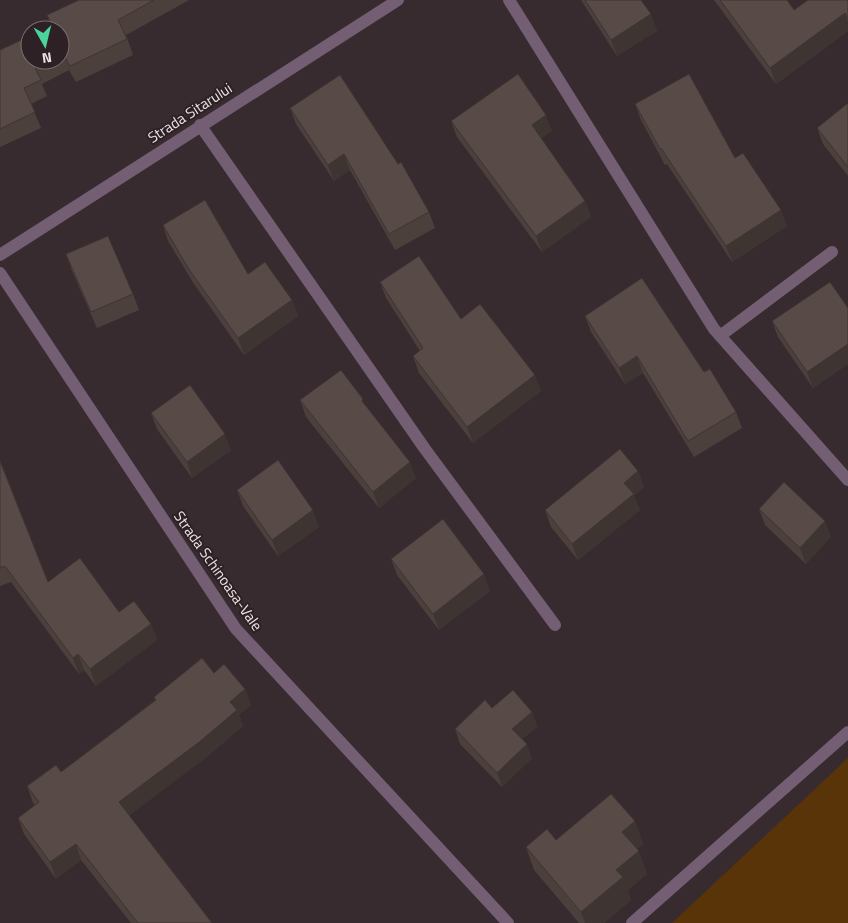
<svg xmlns="http://www.w3.org/2000/svg" width="848" height="923" viewBox="0 0 848 923" font-family="'Titillium Web',sans-serif">
<rect width="100%" height="100%" fill="#382b2f"/>
<!-- green -->
<path fill="#593408" d="M848,758V923H672Z"/>
<g fill="none" stroke-linecap="round" stroke-linejoin="round">
<!-- service -->
<path stroke="#735e73" stroke-width="12" d="M720,336L832,252
M632,923L848,732"/>
<!-- minor -->
<path stroke="#735e73" stroke-width="12" d="M509,0L714,329L848,480
M200,125L425,449L555,625
M0,255L398,0
M0,273L236,629L508,923"/>
</g>
<!-- wall -->
<path fill="#4c403d" d="M79,0H189L126,35L133,55L76,82L69,70L42,84L47,96L31,104L41,128L0,147V50L30,60H60V30L51,26L47,15Z
M581,0H641L657,31L617,56Z
M714,0H787L794,10L848,0V31L776,84Z
M848,103V176L823,144L817,128Z
M635,104L735,158L787,226L732,262L667,164L665,165L641,120Z
M290,108L429,212L435,228L395,250L350,170L334,181L296,124Z
M451,121L552,131L541,138L585,201L591,217L542,252L457,137Z
M163,225L292,300L298,316L244,355L194,284L168,241Z
M66,254L133,294L139,310L97,328L72,271Z
M380,282L461,319L541,391L473,443L419,373L413,356L420,351L386,298Z
M848,308V364L813,388L778,337L772,321Z
M585,316L704,372L736,412L742,428L694,457L643,373L625,384L591,332Z
M300,400L366,406L416,478L379,508L306,417Z
M151,413L231,450L192,478L157,429Z
M0,461L48,582L119,612L151,624L157,640L96,686L84,670L79,674L11,582L0,586Z
M638,471L644,487L634,496L640,510L578,560L551,527L545,510Z
M237,490L319,527L278,556L243,506Z
M759,509L831,537L806,564L765,525Z
M391,559L490,591L439,630L397,575Z
M214,673L245,689L251,705L239,715L243,726L204,759L129,815L212,923H131L81,860L56,879L24,834L18,818L35,805L33,803L27,786L61,772L155,700L154,697Z
M492,708L532,712L537,727L522,739L532,758L502,787L460,744L455,729Z
M635,821L643,844L637,849L647,874L628,890L631,900L604,923H579L534,870L526,847Z"/>
<!-- shaded-wall -->
<path fill="#3e3432" d="M845,13L848,22V31L776,84L770,68Z
M651,14L657,31L617,56L611,40Z
M546,115L552,131L538,141L532,125Z
M344,154L350,170L334,181L328,165Z
M585,201L591,217L542,252L536,236Z
M781,210L787,226L732,262L726,246Z
M292,300L298,316L244,355L238,338Z
M848,344V364L813,388L807,372Z
M637,356L643,373L625,384L619,368Z
M535,375L541,391L473,443L467,427Z
M225,434L231,450L192,478L187,462Z
M410,462L416,478L379,508L373,492Z
M638,471L644,487L634,496L640,510L578,560L572,544L624,483Z
M313,510L319,527L278,556L272,540Z
M825,521L831,537L806,564L800,548Z
M484,574L490,591L439,630L433,614Z
M151,624L157,640L96,686L90,669Z
M78,654L84,670L79,674L73,658Z
M245,689L251,705L239,715L243,726L204,759L125,819L119,802L230,702Z
M532,712L537,727L517,743L512,729Z
M527,744L532,758L502,787L497,773Z
M635,821L643,844L631,855L622,832Z
M76,844L81,860L56,879L50,862Z
M639,851L647,874L628,890L631,900L604,923H585L581,912L616,870Z"/>
<!-- building -->
<path fill="#584a47" stroke="#3e3432" d="M79,0H154L118,20L127,39L70,66L63,54L60,56V30H42L52,25L47,15Z
M585,0H641L651,14L611,40Z
M720,0H787L794,10L808,0H848V18L845,13L770,68Z
M30,36V60H51L35,68L41,80L24,88L35,112L0,129V50Z
M518,74L546,115L532,125L585,201L536,236L451,121Z
M689,74L735,158L743,153L781,210L726,246L661,148L660,149L635,104Z
M340,75L398,164L401,162L429,212L389,234L344,154L328,165L290,108Z
M848,103V167L817,128Z
M205,200L248,274L265,262L292,300L238,338L188,268L163,225Z
M108,236L133,294L91,312L66,254Z
M419,256L461,319L480,304L535,375L467,427L413,356L423,348L380,282Z
M642,278L704,372L710,369L736,412L688,441L637,356L619,368L585,316Z
M830,282L848,308V344L807,372L772,321Z
M341,370L363,399L362,401L410,462L373,492L300,400Z
M190,385L225,434L187,462L151,413Z
M620,449L638,471L624,483L634,494L572,544L545,510Z
M278,460L313,510L272,540L237,490Z
M0,461L48,582L80,558L119,612L134,601L151,624L90,669L78,654L73,658L5,566L0,568Z
M784,482L825,521L800,548L759,509Z
M443,519L484,574L433,614L391,559Z
M202,658L214,673L224,664L245,689L230,702L237,710L198,743L119,802L212,923H138L76,844L50,862L18,818L39,802L27,786L56,765L61,772L156,700L154,697Z
M513,690L532,712L512,729L527,744L497,773L455,729L485,700L492,708Z
M611,794L635,821L622,832L639,851L616,870L623,877L581,912L526,847L547,829L556,840Z"/>
<g text-anchor="middle" stroke-width="4" stroke-linejoin="round" paint-order="stroke">
<!-- street labels -->
<g font-size="15" fill="#eae2e4" stroke="#2e2125">
<text transform="translate(190 113) rotate(-33)" y="5">Strada Sitarului</text>
<text transform="translate(218 571) rotate(55)" y="5">Strada Schinoasa-Vale</text>
</g>
</g>
<!-- north arrow -->
<g transform="translate(45 45) rotate(172)"><circle r="24" fill="#2e2125" stroke="#796e71"/>
<path d="M0-4L9 19L0 12L-9 19Z" fill="#4bd49b"/>
<text y="-8" font-size="14" font-weight="bold" text-anchor="middle" fill="#eae2e4">N</text>
</g>
</svg>
